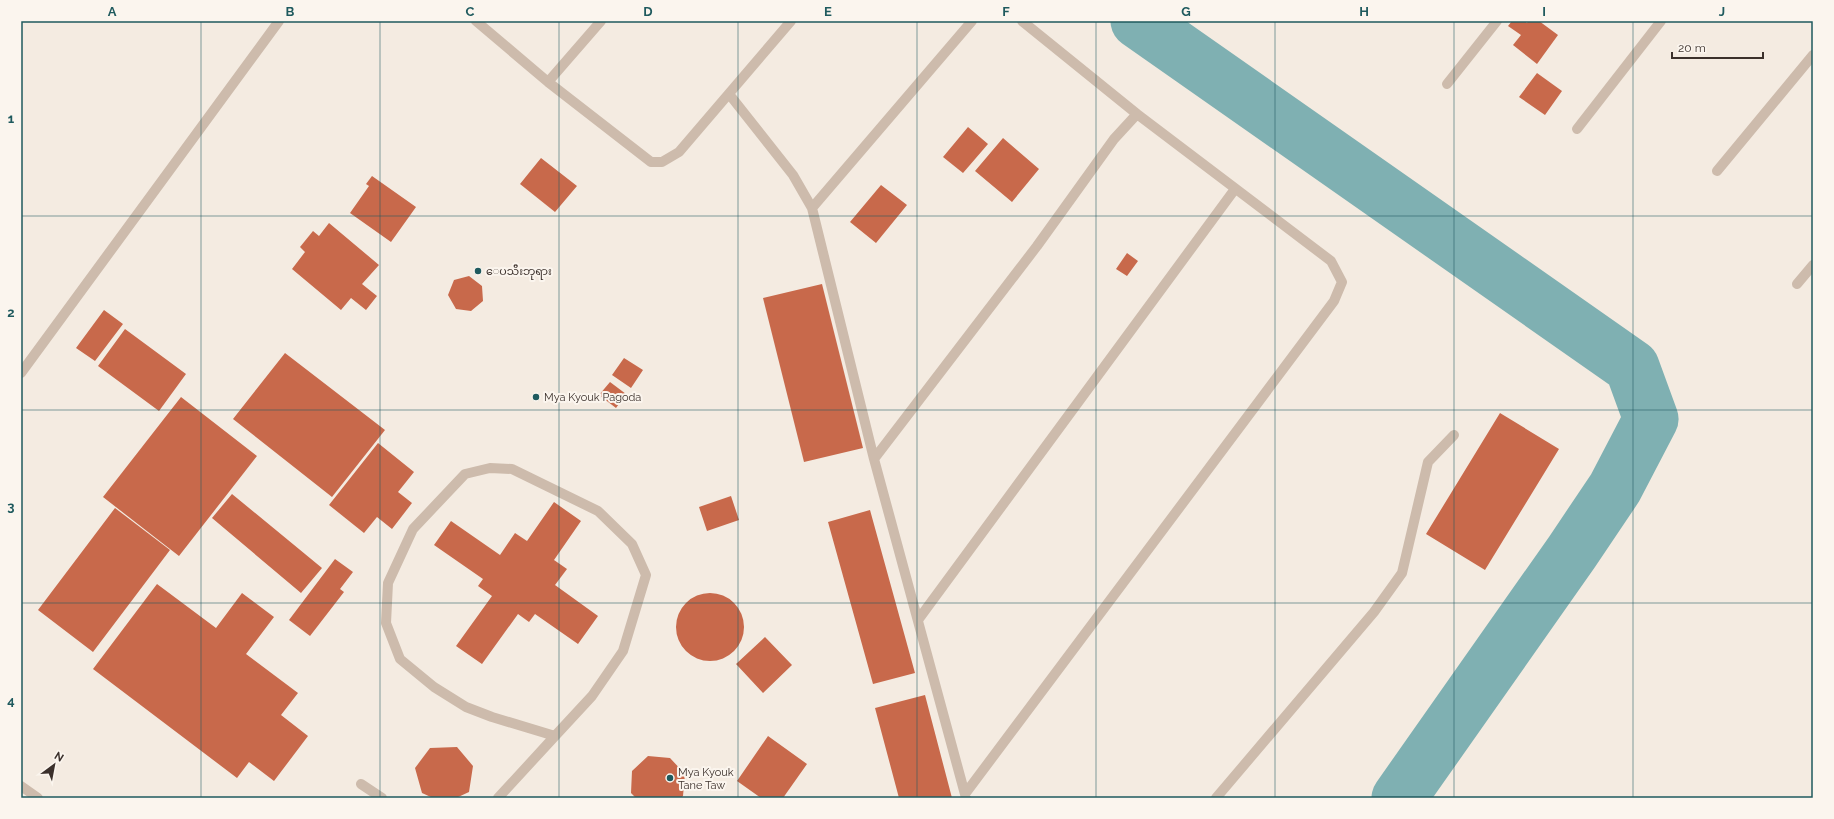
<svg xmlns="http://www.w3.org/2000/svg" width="1834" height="819" viewBox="0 0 1834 819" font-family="Raleway,'Noto Sans Myanmar',sans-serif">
<rect width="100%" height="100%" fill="#f4ebe1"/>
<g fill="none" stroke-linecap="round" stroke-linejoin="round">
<!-- river -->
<path stroke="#7fb0b2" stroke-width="55" d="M1138,21L1632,367L1651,419L1615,488L1572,552L1399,798"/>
</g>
<!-- building -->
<path fill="#c8694b" d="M1512,21H1525L1527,23L1528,21H1539L1558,35L1537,64L1513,45L1521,35L1508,26Z
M1537,73L1562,91L1545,115L1519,97Z
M968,127L988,144L963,173L943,157Z
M1003,138L1039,169L1012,202L975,171Z
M541,158L577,186L555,212L520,184Z
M372,176L416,207L391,242L350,213L369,186L366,184Z
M881,185L907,205L876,243L850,222Z
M329,223L379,265L362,284L377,296L366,310L351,298L341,310L292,269L305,252L300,247L313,231L319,236Z
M1127,253L1138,261L1127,276L1116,269Z
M469,276L482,286L483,301L471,311L456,309L448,295L454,280Z
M822,284L863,448L804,462L763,298Z
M104,310L123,324L95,361L76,348Z
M125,329L186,374L159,411L98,366Z
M285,353L385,430L332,497L233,419Z
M624,358L643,370L631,388L612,375Z
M610,382L626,394L616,408L599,395Z
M181,397L257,456L179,556L103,497Z
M1500,413L1559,449L1485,570L1426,534Z
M378,443L414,472L398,492L412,503L392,529L377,517L364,533L329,505Z
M232,494L322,568L301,593L212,518Z
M731,496L739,520L707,531L699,507Z
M554,502L581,521L554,560L567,569L555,585L598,616L578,644L535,614L529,622L518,614L482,664L456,646L492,596L478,586L483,579L434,545L451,521L500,555L515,533L527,541Z
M115,508L170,550L93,652L38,610Z
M870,510L915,673L873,684L828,522Z
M335,559L353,572L340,589L344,592L310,636L289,620Z
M157,584L216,628L242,593L274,617L246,654L298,693L281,715L308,736L274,781L249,762L237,778L93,669Z
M676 627a34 34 0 1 1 68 0a34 34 0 1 1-68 0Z
M765,637L792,665L763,693L736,664Z
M925,695L952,798H899L875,708Z
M768,736L807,764L783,798H761L737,781Z
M457,747L473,766L469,792L456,798H433L422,793L415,768L430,748Z
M648,756L670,758L685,774L683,796L681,798H636L631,793L632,771Z"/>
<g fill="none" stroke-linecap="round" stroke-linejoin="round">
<!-- minor -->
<path stroke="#cdbbac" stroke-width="10" d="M476,21L548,82L651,162H662L679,152L791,21
M548,82L601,21
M1447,84L1497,21
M729,94L793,175L812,208L874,459L966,798
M1577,129L1661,21
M1717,171L1813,55
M812,208L972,21
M1797,284L1813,265
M21,373L279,21
M874,459L1037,246L1114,139L1137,114L1022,21
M918,620L1235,189
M361,784L382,798
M21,786L38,798
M965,794L1334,301L1342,282L1331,261L1137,114
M498,798L555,736L592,696L623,651L646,575L632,544L598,511L512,469L490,468L465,474L413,529L388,583L386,623L400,659L434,687L466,707L492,717L555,736
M1216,798L1374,612L1402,573L1428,462L1454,435"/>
</g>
<!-- grid -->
<path fill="none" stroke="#1f5a5e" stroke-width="1" stroke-opacity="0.55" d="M201,21V798M380,21V798M559,21V798M738,21V798M917,21V798M1096,21V798M1275,21V798M1454,21V798M1633,21V798M21,216H1813M21,410H1813M21,603H1813"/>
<!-- markers -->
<g fill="#1f5a5e" stroke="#fbf5ee" stroke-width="1.5">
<circle cx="478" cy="271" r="4"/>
<circle cx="536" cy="397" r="4"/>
<circle cx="670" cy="778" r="4"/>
</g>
<g text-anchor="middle" stroke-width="4" stroke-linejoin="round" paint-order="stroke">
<!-- poi labels -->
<g font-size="11" fill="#3b302b" stroke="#fbf5ee" text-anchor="start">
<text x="486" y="275">ေပသီးဘုရား</text>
<text x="544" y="401">Mya Kyouk Pagoda</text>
<text x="678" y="776">Mya Kyouk<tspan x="678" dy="13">Tane Taw</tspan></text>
</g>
</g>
<!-- border -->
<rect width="1834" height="819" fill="none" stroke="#fbf5ee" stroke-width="44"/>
<!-- north arrow -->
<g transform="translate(54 765) rotate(32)" stroke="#fbf5ee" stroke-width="3" paint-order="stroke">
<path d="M0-3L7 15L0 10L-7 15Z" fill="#3b302b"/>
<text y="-6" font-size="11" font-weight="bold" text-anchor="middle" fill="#3b302b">N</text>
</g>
<!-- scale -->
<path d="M1672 52v6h91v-6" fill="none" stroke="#3b302b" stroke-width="2"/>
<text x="1678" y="52" font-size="12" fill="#3b302b" stroke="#fbf5ee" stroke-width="3" paint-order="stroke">20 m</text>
<rect x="22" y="22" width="1790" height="775" fill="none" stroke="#1f5a5e" stroke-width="1.5"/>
<g font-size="13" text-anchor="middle" font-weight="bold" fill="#1f5a5e">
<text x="112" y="16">A</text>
<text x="290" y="16">B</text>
<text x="470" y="16">C</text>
<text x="648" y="16">D</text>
<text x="828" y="16">E</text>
<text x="1006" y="16">F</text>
<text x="1186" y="16">G</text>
<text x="1364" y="16">H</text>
<text x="1544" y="16">I</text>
<text x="1722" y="16">J</text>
<text x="11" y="123">1</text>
<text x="11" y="317">2</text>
<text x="11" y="511">3</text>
<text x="11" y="705">4</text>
</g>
</svg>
